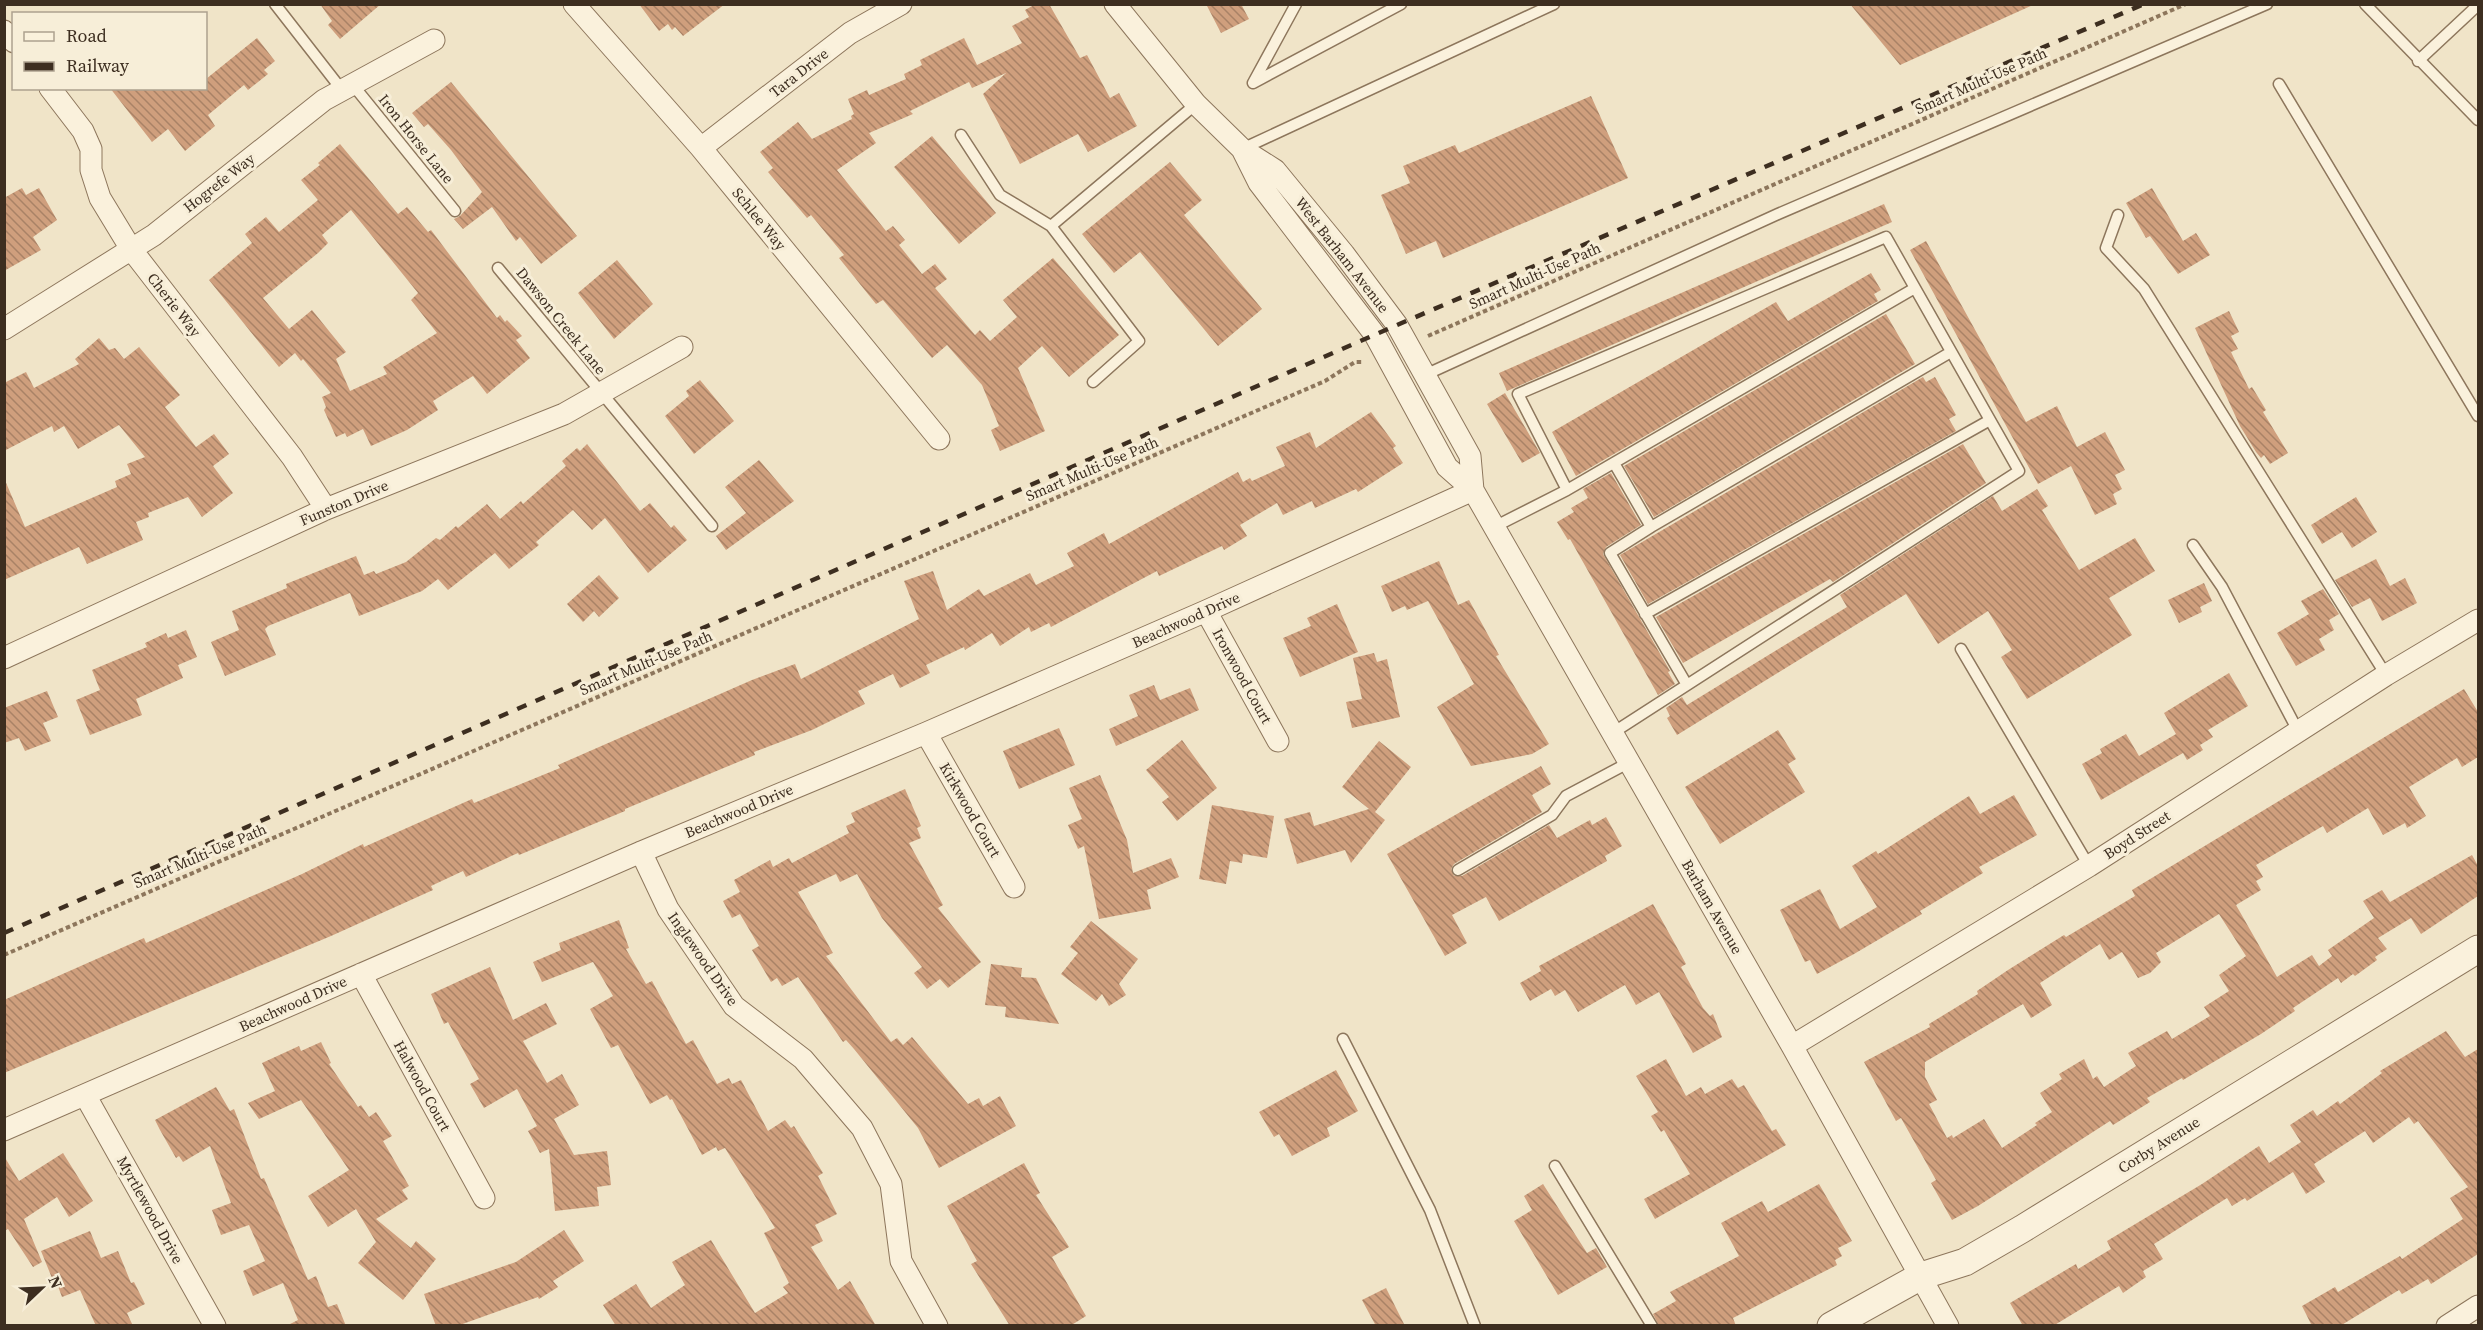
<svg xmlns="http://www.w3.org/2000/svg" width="2483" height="1330" viewBox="0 0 2483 1330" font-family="'Source Serif 4',serif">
<defs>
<pattern id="building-back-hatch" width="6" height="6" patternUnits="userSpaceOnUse" patternTransform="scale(1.5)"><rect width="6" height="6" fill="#cf9f7d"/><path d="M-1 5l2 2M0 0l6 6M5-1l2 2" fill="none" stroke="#a98266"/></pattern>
</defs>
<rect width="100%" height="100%" fill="#f0e4c8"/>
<!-- building -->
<path fill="url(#building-back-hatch)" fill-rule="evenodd" d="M320,4H381L340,39L328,25L332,21Z
M639,4H725L683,36L675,27L672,30L668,24L659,31Z
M1036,4H1049L1080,58L1087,55L1110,98L1119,93L1137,126L1088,152L1078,134L1020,164L983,94L1006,73L972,88L969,82L910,111L913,114L869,133L876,143L837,170L886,231L893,226L905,240L899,245L922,274L935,264L947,279L935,288L975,335L980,330L990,341L1017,317L1003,300L1053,258L1119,335L1069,377L1042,346L1018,368L1045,431L1000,451L991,430L999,426L982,385L947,345L932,358L883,300L876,304L839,258L844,255L811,215L807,218L768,172L773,168L760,152L798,122L812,139L852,119L851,116L854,114L848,99L867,90L869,95L906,79L904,74L922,65L920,60L964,38L977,65L1022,43L1012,26L1029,17L1025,10Z
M1206,4H1241L1249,19L1221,33Z
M1850,4H2035L1900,65Z
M257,38L275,61L264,70L268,74L248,90L244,85L208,115L215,126L185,151L168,129L152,142L110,88H206V79Z
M451,82L577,236L541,264L520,237L516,241L492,207L463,229L454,219L460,216L482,192L451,150L428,124L424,127L412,113Z
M1591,96L1628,178L1443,258L1436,241L1406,254L1381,195L1410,183L1403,166L1455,145L1459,153Z
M932,136L996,213L959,244L894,167Z
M340,144L398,214L407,207L428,232L431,230L497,318L500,315L505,322L507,320L522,336L516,340L530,358L487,394L473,376L433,401L438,410L407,430L371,446L363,429L347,437L345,433L336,437L324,410L326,407L322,397L331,393L303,359L301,361L295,353L279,367L209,280L252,243L245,234L266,217L279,232L318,200L301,180L320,165L318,163ZM351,210L418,293L411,300L437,333L383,367L387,374L350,391L336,359L346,352L312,310L289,329L263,298L318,253L328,243L322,235Z
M1170,162L1202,200L1184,215L1262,309L1218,346L1140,252L1114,273L1082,234Z
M22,188L26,195L39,188L57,220L33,237L41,250L4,271V198Z
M2152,188L2183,241L2196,233L2210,255L2178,274L2150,236L2146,238L2126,203Z
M1884,204L1892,222L1507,391L1499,373Z
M1926,241L2026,422L2057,406L2077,447L2105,432L2125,470L2115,475L2122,489L2113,494L2117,504L2095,515L2071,466L2038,484L1910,250Z
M617,260L653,304L614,339L578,293Z
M1871,273L1881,290L1874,294L1878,301L1576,476L1552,432L1776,302L1788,321Z
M2229,311L2239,332L2231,336L2238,349L2231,352L2249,389L2252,387L2266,410L2263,412L2288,453L2270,464L2264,455L2261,458L2256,452L2240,426L2195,328Z
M1886,314L1915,364L1654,517L1624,466Z
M99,338L109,350L115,348L124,359L139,347L180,395L165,407L196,447L214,434L229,454L213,466L233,493L202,517L188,497L148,513L149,517L136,522L143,540L87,564L79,547L4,580V478L25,527L117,487L115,481L131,474L127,464L145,457L119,425L78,449L64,426L54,432L52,426L4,451V383L26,372L34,388L79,364L75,359Z
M1923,377L1926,382L1935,377L1956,415L1949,419L1956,431L1648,604L1620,555Z
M700,380L734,421L694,454L665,416L689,396L686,391Z
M1505,393L1540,453L1522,463L1487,404Z
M1371,412L1396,446L1393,448L1403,463L1358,492L1356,489L1315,508L1312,501L1283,515L1277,503L1240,525L1247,536L1224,550L1222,546L1159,576L1157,571L1051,627L1049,623L1031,632L1029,627L1000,646L992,633L965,650L964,647L926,665L930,673L900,688L893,674L858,691L865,704L812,730L754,752L755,755L625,809V811L519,855L518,853L466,877L463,871L431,886L433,890L331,936L4,1073V1000L144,938L146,943L302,874L363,844L364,847L472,799L474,803L560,768L558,765L752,680L795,664L801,679L919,619L904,581L933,571L947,610L979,589L984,596L1030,573L1036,585L1074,566L1067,553L1104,533L1109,544L1238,472L1243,482L1250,478L1252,481L1285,466L1276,447L1310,432L1316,448Z
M587,444L640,511L650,503L671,528L674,525L687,540L648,573L605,518L592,530L573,510L536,542L539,545L509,569L495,553L448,590L438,579L422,591L359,616L350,593L268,626L265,629L276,655L225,676L211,642L239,630L232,611L287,588L286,584L356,556L364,575L374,571L376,574L406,562L436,538L440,540L456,526L458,528L487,504L500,519L521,501L523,504L566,466L562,461L577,448L580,451Z
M1963,444L1986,483L1833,582L1830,579L1683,663L1656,617Z
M759,460L794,501L726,550L716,536L746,513L725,487Z
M1611,473L1641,525L1606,547L1603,554L1670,671L1668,672L1675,684L1658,695L1570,539L1568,540L1557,522L1574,512L1571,508L1588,498L1583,489Z
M2037,489L2048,506L2042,510L2079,570L2135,538L2155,571L2109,598L2132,635L2027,699L2001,657L2012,650L1988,611L1938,644L1906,594L1677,735L1667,718L1670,716L1666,708L1682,697L1687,705L1847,607L1840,595L1993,496L2002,511Z
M2356,497L2377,532L2352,548L2342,532L2322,544L2311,525Z
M2376,559L2390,586L2405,578L2417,603L2382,621L2370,598L2352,607L2335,580Z
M1439,561L1458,605L1469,600L1499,655L1496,656L1549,744L1532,754L1471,766L1437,707L1474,684L1428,601L1407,610L1405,606L1392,612L1381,586Z
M599,575L619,598L599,617L594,611L583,622L567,604Z
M2204,583L2212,601L2200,607L2202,612L2179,623L2168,600Z
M2323,589L2339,614L2329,620L2334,630L2319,639L2325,650L2296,666L2277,633L2309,614L2301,601Z
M1337,604L1358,652L1300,677L1283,638L1311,626L1307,618Z
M186,630L197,657L178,665L183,678L136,699L142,715L90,735L76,700L100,690L92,670L147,647L145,643L166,633L168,638Z
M1374,653L1377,662L1387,659L1400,717L1352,728L1346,702L1362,699L1353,658Z
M2229,673L2248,706L2208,730L2213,737L2200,745L2203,750L2187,760L2183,753L2101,800L2082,764L2102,753L2100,749L2126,734L2139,756L2176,734L2164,713Z
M1154,685L1160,700L1190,688L1199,710L1116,746L1109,729L1138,716L1129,695Z
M2464,689L2478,712V757L2462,767L2457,758L2409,787L2426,816L2407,828L2405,823L2383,835L2368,808L2327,833L2323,826L2256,865L2263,877L2256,881L2261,890L2236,905L2277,977L2312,955L2319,966L2332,956L2328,950L2374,918L2363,901L2382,890L2390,902L2472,855L2478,866V896L2421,934L2411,918L2378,938L2387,949L2375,957L2377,960L2355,976L2353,974L2341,983L2338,978L2293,1008L2295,1011L2261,1034L2183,1080L2182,1078L2147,1098L2150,1102L2113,1125L2110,1121L1978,1206L1952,1220L1931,1183L1936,1180L1901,1118L1896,1121L1864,1062L1930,1027L1929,1024L1978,994L1977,991L2008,970L2064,935L2066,937L2135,896L2132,890ZM2219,914L2246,956L2219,975L2229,991L2204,1007L2210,1016L2172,1039L2167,1031L2128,1053L2136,1066L2104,1087L2097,1076L2093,1079L2084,1059L2059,1074L2062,1079L2040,1093L2052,1112L2035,1123L2037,1125L2002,1148L1984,1119L1953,1138L1952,1135L1947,1138L1929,1104L1937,1100L1925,1077V1062L2023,1004L2031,1018L2052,1005L2040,983L2100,944L2109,960L2122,952L2138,978L2150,973L2161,962L2156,953Z
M47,691L58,717L43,723L51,741L25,751L19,738L4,743V708Z
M1059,728L1075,765L1019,789L1003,751Z
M1778,730L1796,759L1788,764L1805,792L1720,844L1685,787Z
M1182,740L1217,788L1177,821L1162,802L1169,797L1146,770Z
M1379,741L1411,767L1375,812L1385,820L1351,863L1345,850L1297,864L1284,819L1310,812L1314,826L1369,809L1342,787Z
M1541,766L1551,784L1532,795L1542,812L1454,864L1451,869L1454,876H1462L1549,825L1557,838L1590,820L1592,825L1606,817L1622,846L1605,856L1607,861L1499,921L1486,897L1452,915L1467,943L1445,956L1387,854Z
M1100,775L1127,840L1133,873L1171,858L1179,877L1147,890L1151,909L1099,919L1084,846L1078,849L1068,825L1082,819L1069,788Z
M905,789L921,826L917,828L921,838L909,843L943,905L938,908L981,962L948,988L940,979L927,989L914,973L922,967L882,918L857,874L840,882L836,874L798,892L833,953L826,956L891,1042L897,1038L903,1045L912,1037L968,1104L979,1098L983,1106L1000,1096L1016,1126L939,1168L918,1128L854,1049L846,1040L843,1042L798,977L782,986L777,978L771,982L752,950L759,946L740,914L732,918L723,901L740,892L734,880L770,860L773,867L789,858L792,863L849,833L846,826L855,822L851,813Z
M2014,795L2037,835L1979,867L1983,873L1920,911L1922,914L1854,954L1817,974L1810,960L1805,962L1780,910L1820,889L1840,929L1877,907L1852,866L1876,851L1878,854L1969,796L1980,814Z
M1212,805L1274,816L1267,858L1243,854L1242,863L1230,861L1226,884L1199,879Z
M1653,904L1686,964L1681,967L1703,1008L1710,1016L1713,1014L1722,1037L1693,1053L1659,992L1636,1005L1625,985L1578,1012L1565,990L1555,996L1551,989L1530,1001L1520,983L1541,971L1539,966Z
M619,920L629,948L626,949L646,984L652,981L686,1044L693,1040L717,1084L729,1078L732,1084L741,1080L768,1131L785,1120L791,1128L794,1126L823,1173L818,1176L837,1214L815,1225L823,1241L811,1247L838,1290L850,1281L876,1326H616L603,1305L636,1284L651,1308L685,1285L672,1262L711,1240L755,1313L788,1293L783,1287L789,1283L764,1233L775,1228L725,1148L718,1151L716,1147L702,1155L672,1099L670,1100L667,1095L650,1104L618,1045L611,1048L590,1009L613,996L593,962L542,982L533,962L561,950L559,943Z
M1091,921L1138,959L1119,984L1126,995L1109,1006L1102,994L1096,1001L1061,974L1078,953L1070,947Z
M991,964L1022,968L1021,977L1036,978L1059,1024L1005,1017L1006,1007L985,1005Z
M490,967L513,1020L546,1003L557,1024L523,1041L547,1083L562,1074L579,1105L554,1119L574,1155L607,1151L611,1185L597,1187L599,1206L555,1211L549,1149L540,1153L528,1131L537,1126L517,1089L484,1108L470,1084L479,1079L448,1022L444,1024L431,994Z
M2446,1031L2465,1057L2478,1049V1254L2431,1284L2428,1279L2402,1294L2399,1290L2340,1326H2312L2302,1306L2335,1287L2338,1292L2400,1256L2402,1259L2463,1219L2450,1198L2468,1187L2418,1121L2414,1124L2409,1117L2373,1143L2365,1131L2314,1164L2325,1182L2306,1194L2293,1172L2247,1201L2245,1198L2232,1206L2227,1198L2154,1244L2163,1259L2143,1271L2146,1277L2123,1293L2119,1286L2053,1326H2023L2010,1303L2076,1264L2078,1269L2111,1249L2107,1241L2202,1184L2259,1146L2269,1163L2301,1142L2290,1125L2313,1110L2317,1116L2338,1101L2340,1104L2382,1073L2380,1071Z
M321,1042L331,1063L329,1064L358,1107L361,1105L369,1117L376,1112L392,1136L383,1141L409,1186L402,1190L408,1199L376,1219L411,1248L416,1241L436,1259L403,1300L358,1263L376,1242L356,1209L328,1227L308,1196L349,1170L301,1100L259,1119L248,1103L275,1091L262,1063L299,1046L301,1051Z
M1666,1059L1686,1096L1701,1087L1705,1094L1732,1079L1738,1088L1744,1085L1772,1131L1776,1129L1786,1145L1655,1219L1644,1199L1690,1174L1664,1130L1661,1132L1651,1116L1658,1112L1636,1076Z
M1336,1070L1358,1111L1327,1128L1330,1136L1292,1156L1279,1134L1274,1137L1259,1112Z
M216,1087L230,1111L234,1109L261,1179L264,1178L308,1280L316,1276L328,1307L337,1304L346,1326H286L298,1320L283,1283L253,1296L243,1271L265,1261L249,1225L221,1235L212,1210L231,1203L210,1146L183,1162L179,1156L176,1158L160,1130L155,1120Z
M63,1153L93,1201L69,1217L57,1197L24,1219L42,1262L33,1267L8,1229L4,1231V1156L19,1181Z
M1024,1163L1040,1193L1036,1195L1069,1247L1052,1257L1086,1316L1070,1326H1010L971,1264L977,1261L947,1206Z
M1543,1184L1587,1253L1596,1248L1607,1267L1558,1295L1514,1221L1532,1210L1524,1196Z
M1819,1184L1852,1241L1838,1248L1842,1256L1835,1260L1837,1265L1733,1318L1736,1326H1659L1653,1314L1676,1301L1670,1292L1739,1256L1721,1223L1762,1201L1768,1212Z
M564,1230L584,1261L553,1281L558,1287L539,1299L538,1297L457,1326H436L424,1294L516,1262Z
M90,1231L101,1258L118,1251L131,1283L134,1282L145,1304L127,1313L133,1326H96L80,1290L62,1297L56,1281L54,1283L41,1251Z
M1386,1288L1405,1326H1376L1362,1300Z"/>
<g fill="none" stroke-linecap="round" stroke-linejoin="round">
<defs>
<path id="service" d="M275,4L342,90
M2365,4L2478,120
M2418,61L2478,5
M1253,83L1401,4
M1253,83L1296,4
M2279,84L2478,416
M353,85L455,211
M961,135L1000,195L1051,226L1196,104
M1242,149L1554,4
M2118,215L2106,248L2144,289L2386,675
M1051,226L1139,341L1093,382
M498,268L712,526
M1427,374L1778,214L2267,4
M1614,463L1651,527L1951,352
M1567,490L1915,288
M1494,527L1567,490L1518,394L1886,237L2019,471L1611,734
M1651,527L1610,553L1687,685
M2193,545L2222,587L2298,731
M1645,614L1990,420
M1961,649L2089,866
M1458,870L1552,815L1566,796L1628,763
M1343,1039L1430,1210L1475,1326
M1555,1166L1652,1326"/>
<path id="minor" d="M574,4L701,148L939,439
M1115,4L1196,104L1242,149L1275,170L1344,254L1397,325L1470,456L1473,490
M4,31L14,42
M50,88L83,131L91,149V170L100,198L131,249L292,457L326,509
M701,148L850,33L901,4
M1242,149L1259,183L1375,335L1447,467L1473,490L1792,1046L1948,1326
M4,329L154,235L324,100L434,40
M1206,611L1278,741
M4,658L326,509L564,414L682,347
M926,733L1014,887
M641,852L668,909L734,1006L803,1059L862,1128L891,1184L901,1261L937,1326
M361,974L484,1198
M1792,1046L2089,866L2386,675L2478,620
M85,1095L215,1326
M4,1130L641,852L926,733L1206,611L1473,490
M2447,1326L2478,1306"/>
<path id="tertiary" d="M1831,1326L1921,1276L1965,1262L2022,1229L2478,949"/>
</defs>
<!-- service casing -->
<use href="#service" stroke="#8d765c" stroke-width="13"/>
<!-- minor casing -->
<use href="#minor" stroke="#8d765c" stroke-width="23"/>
<!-- tertiary casing -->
<use href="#tertiary" stroke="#8d765c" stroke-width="29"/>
<!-- path -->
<path stroke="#8d765c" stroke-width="4" stroke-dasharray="4.5 3" stroke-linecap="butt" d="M1428,336L2186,4
M4,955L1325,381L1355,362H1363"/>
<!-- service -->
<use href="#service" stroke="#faf1dc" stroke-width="10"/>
<!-- minor -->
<use href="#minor" stroke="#faf1dc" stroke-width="21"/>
<!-- tertiary -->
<use href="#tertiary" stroke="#faf1dc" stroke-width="27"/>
<!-- rail -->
<path stroke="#3d2e20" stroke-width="4.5" stroke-dasharray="10 10" stroke-linecap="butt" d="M4,933L1397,325L2144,4"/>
</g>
<g text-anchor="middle" stroke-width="6" stroke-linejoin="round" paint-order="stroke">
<!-- street labels -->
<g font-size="15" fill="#3d2e20" stroke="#f7eed8">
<text transform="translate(799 73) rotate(-38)" y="5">Tara Drive</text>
<text transform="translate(1981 81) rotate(-24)" y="5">Smart Multi-Use Path</text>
<text transform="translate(416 139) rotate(51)" y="5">Iron Horse Lane</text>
<text transform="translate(219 183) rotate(-38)" y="5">Hogrefe Way</text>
<text transform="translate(759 219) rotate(51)" y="5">Schlee Way</text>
<text transform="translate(1342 255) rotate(52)" y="5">West Barham Avenue</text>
<text transform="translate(1535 276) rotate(-24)" y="5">Smart Multi-Use Path</text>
<text transform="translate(174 305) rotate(52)" y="5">Cherie Way</text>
<text transform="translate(561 321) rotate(51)" y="5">Dawson Creek Lane</text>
<text transform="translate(1092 469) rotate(-23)" y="5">Smart Multi-Use Path</text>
<text transform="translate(344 503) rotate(-23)" y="5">Funston Drive</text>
<text transform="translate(1186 620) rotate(-24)" y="5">Beachwood Drive</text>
<text transform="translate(646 663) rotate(-23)" y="5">Smart Multi-Use Path</text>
<text transform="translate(1242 676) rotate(61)" y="5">Ironwood Court</text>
<text transform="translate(970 810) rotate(60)" y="5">Kirkwood Court</text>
<text transform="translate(739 811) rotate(-23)" y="5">Beachwood Drive</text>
<text transform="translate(2137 835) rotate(-33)" y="5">Boyd Street</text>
<text transform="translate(200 856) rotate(-23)" y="5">Smart Multi-Use Path</text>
<text transform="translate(1712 907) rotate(60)" y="5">Barham Avenue</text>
<text transform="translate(703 959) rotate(55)" y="5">Inglewood Drive</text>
<text transform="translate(293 1004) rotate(-24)" y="5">Beachwood Drive</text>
<text transform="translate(422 1086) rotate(61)" y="5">Halwood Court</text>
<text transform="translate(2159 1145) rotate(-32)" y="5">Corby Avenue</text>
<text transform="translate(150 1210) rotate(61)" y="5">Myrtlewood Drive</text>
</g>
</g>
<!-- border -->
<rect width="2483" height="1330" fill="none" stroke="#3d2e20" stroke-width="12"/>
<!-- legend -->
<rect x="12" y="12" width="195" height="78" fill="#f7eed8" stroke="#ada18e" stroke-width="1.5"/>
<rect x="24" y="32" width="30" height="9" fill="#faf1dc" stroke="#ada18e" stroke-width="1.5"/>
<text x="66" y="42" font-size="18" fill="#3d2e20">Road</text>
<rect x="24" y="62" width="30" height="9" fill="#3d2e20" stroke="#ada18e" stroke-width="1.5"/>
<text x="66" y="72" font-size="18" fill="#3d2e20">Railway</text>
<!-- north arrow -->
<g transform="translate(42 1288) rotate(67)" stroke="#f7eed8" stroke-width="4.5" paint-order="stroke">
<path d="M0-4.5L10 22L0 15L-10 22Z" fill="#3d2e20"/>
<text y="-9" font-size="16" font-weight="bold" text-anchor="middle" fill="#3d2e20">N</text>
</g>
</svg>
